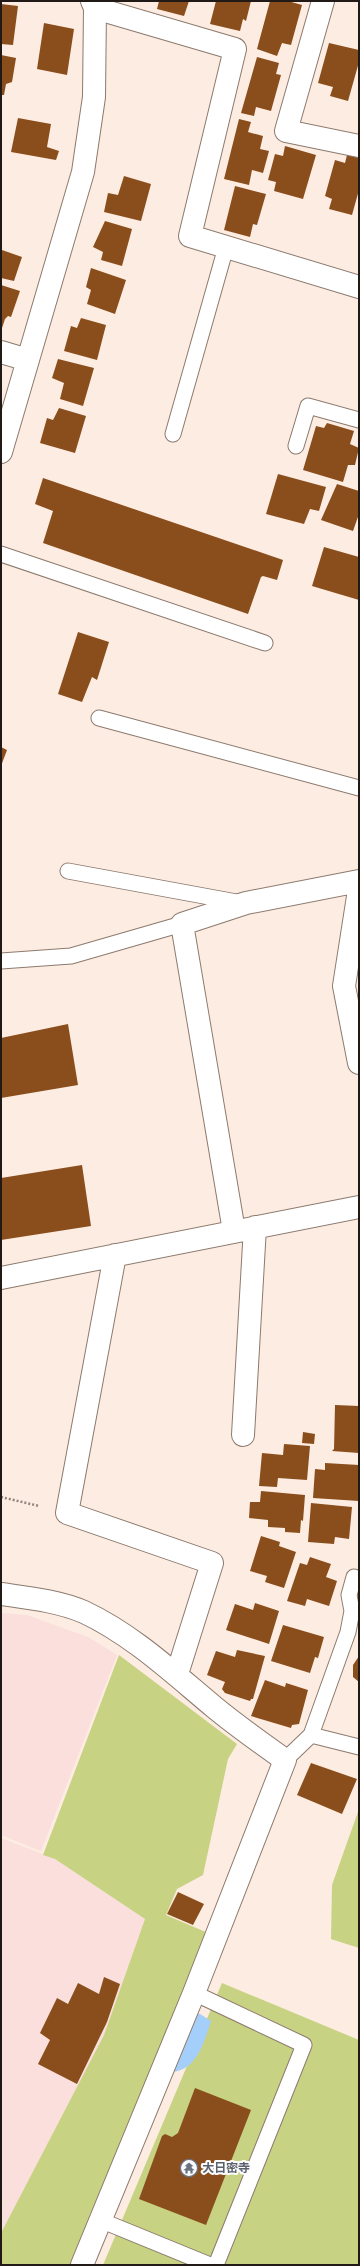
<svg xmlns="http://www.w3.org/2000/svg" width="360" height="2266" viewBox="0 0 360 2266" font-family="'Exo 2','Noto Sans JP',sans-serif">
<rect width="100%" height="100%" fill="#fdece1"/>
<!-- industrial -->
<path fill="#fadfdc" d="M1,1613L27,1615L88,1637L117,1655L41,1851L1,1835Z
M1,1838L55,1859L145,1919L104,2035L1,2233Z"/>
<!-- green -->
<path fill="#c8d283" d="M119,1655L237,1744L228,1759L203,1875L177,1889L166,1915L208,1933L78,2265H1V2233L104,2035L145,1919L55,1859L43,1855Z
M359,1809V1948L331,1939L332,1885Z
M222,1983L359,2040V2265H103Z"/>
<!-- water -->
<path fill="#a5cffb" d="M192,2012L200,2014L211,2021C204,2042 197,2070 172,2072Z"/>
<!-- building -->
<path fill="#8a4e1d" d="M159,1H189L184,16L157,9Z
M216,1H251L246,21L243,19L240,31L210,24Z
M270,1H288L302,5L291,45L282,43L277,56L257,49Z
M1,4L18,6L13,45L1,44Z
M44,23L74,29L67,75L37,69Z
M329,43L359,50V62L348,101L330,96L333,87L318,83Z
M1,55L16,58L12,82L6,84L4,95H1Z
M257,57L279,63L276,74L281,75L271,111L256,107L254,116L241,113Z
M18,118L51,124L47,147L59,151L56,160L11,152Z
M239,119L251,122L248,132L263,136L260,149L269,151L263,173L252,170L249,185L224,179Z
M285,146L316,155L303,199L274,191L276,182L268,180L275,154L283,156Z
M347,155L359,158V190L352,215L329,209L332,199L325,196L335,160L345,163Z
M124,176L151,184L141,221L104,212L108,193L118,195Z
M235,186L266,194L257,225L253,224L250,237L224,230Z
M105,221L132,229L122,266L101,260L103,252L93,247Z
M2,250L22,257L14,281L1,278Z
M91,268L126,280L115,314L87,304L91,290L86,287Z
M1,285L20,291L11,317L8,316L5,319L2,328Z
M81,318L106,325L97,360L64,351L71,326L77,328Z
M58,359L94,368L83,406L60,399L64,383L52,378Z
M59,408L86,416L75,453L40,443L47,418L53,420Z
M327,423L354,431L350,444L359,448L355,465H348L343,482L303,470L316,426L324,428Z
M278,474L326,487L319,511L310,509L304,524L266,514Z
M43,478L283,560L277,580L263,576L261,577L248,614L43,543L53,511L35,504Z
M337,484L359,491V514L353,531L321,520Z
M324,547L359,557V600L312,586Z
M78,632L109,642L97,680L92,677L82,702L58,694Z
M1,747L7,750L1,766Z
M68,1024L78,1085L1,1098V1038Z
M82,1165L91,1226L1,1240V1178Z
M335,1405L359,1406V1453L332,1451L334,1449Z
M303,1432L315,1434L314,1444L302,1443Z
M284,1444L310,1446L307,1480L278,1478L277,1487L259,1486L262,1453L283,1455Z
M325,1463L359,1465V1501L313,1498L315,1469L325,1470Z
M261,1491L305,1495L303,1521L301,1520L300,1533L285,1532V1528L268,1527V1520L249,1518L250,1502H260Z
M311,1503L352,1507L349,1539L335,1537L334,1544L308,1542Z
M261,1536L280,1542L279,1546L296,1552L284,1588L265,1582L267,1576L250,1571Z
M310,1557L331,1564L326,1577L337,1581L329,1606L307,1599L305,1606L287,1601L300,1563L307,1565Z
M255,1603L279,1611L269,1644L226,1630L235,1604L253,1610Z
M283,1625L324,1637L318,1658L315,1657L310,1673L271,1661Z
M237,1650L265,1656L253,1699H251L250,1701L225,1693L222,1689L225,1682L207,1675L216,1651L235,1657Z
M359,1656V1682L353,1677V1665Z
M265,1680L285,1687L286,1683L308,1690L299,1724L292,1725L291,1728L251,1716Z
M311,1763L357,1779L342,1814L297,1795Z
M178,1892L204,1904L193,1925L167,1914Z
M104,1977L120,1984L107,2022L77,2084L38,2064L50,2040L40,2033L57,1998L68,2004L78,1983L99,1994Z
M195,2088L251,2110L206,2225L139,2199L162,2136L165,2134L172,2137L178,2133Z"/>
<g fill="none" stroke-linecap="round" stroke-linejoin="round">
<defs>
<path id="service" d="M173,434L226,247
M296,446L308,406L359,420
M1,554L265,643
M99,718L359,788
M68,871L242,903
M1,961L71,956L182,924
M311,1735L359,1747
M285,1760L311,1735L348,1632L352,1611L349,1595L354,1577
M194,1993L304,2045L216,2265
M100,2220L210,2265"/>
<path id="minor" d="M323,1L286,131L359,146
M95,8L235,49L190,236L359,287
M1,352L28,360
M1,452L83,172L94,97L95,8L92,1
M359,890L344,986L359,1063
M234,1231L182,924L246,903L359,881
M115,1255L67,1513L212,1563L177,1674
M1,1278L359,1207
M243,1435L255,1227
M1,1594C29,1598 58,1601 84,1612C133,1635 173,1673 214,1707C237,1726 261,1743 285,1760L194,1993L82,2265"/>
</defs>
<!-- service casing -->
<use href="#service" stroke="#8c7a6e" stroke-width="17"/>
<!-- minor casing -->
<use href="#minor" stroke="#8c7a6e" stroke-width="24"/>
<!-- path -->
<path stroke="#91847d" stroke-width="2.5" stroke-dasharray="2 2" stroke-linecap="butt" d="M1,1497L39,1506"/>
<!-- service -->
<use href="#service" stroke="#fff" stroke-width="15"/>
<!-- minor -->
<use href="#minor" stroke="#fff" stroke-width="22"/>
</g>
<!-- icons -->
<defs>
<symbol id="temple-ring" viewBox="-11 -11 22 22"><circle r="9.5" fill="#fdfdfd" stroke="#6b7280" stroke-width="1.5"/><path d="M0-6L5-2H3V0L6.5 2.5H4V6H1.5V3h-3V6H-4V2.5H-6.5L-3 0V-2H-5Z" fill="#6b7280"/></symbol>
</defs>
<g fill-rule="evenodd">
<use href="#temple-ring" x="179" y="2158" width="20" height="20"/>
</g>
<g text-anchor="middle" stroke-width="4" stroke-linejoin="round" paint-order="stroke">
<!-- worship labels -->
<g font-size="12" font-weight="bold" fill="#5b616d" stroke="#fdfdfd" text-anchor="start">
<text x="202" y="2172">大日密寺</text>
</g>
</g>
<!-- border -->
<rect width="360" height="2266" fill="none" stroke="#201915" stroke-width="4"/>
</svg>
